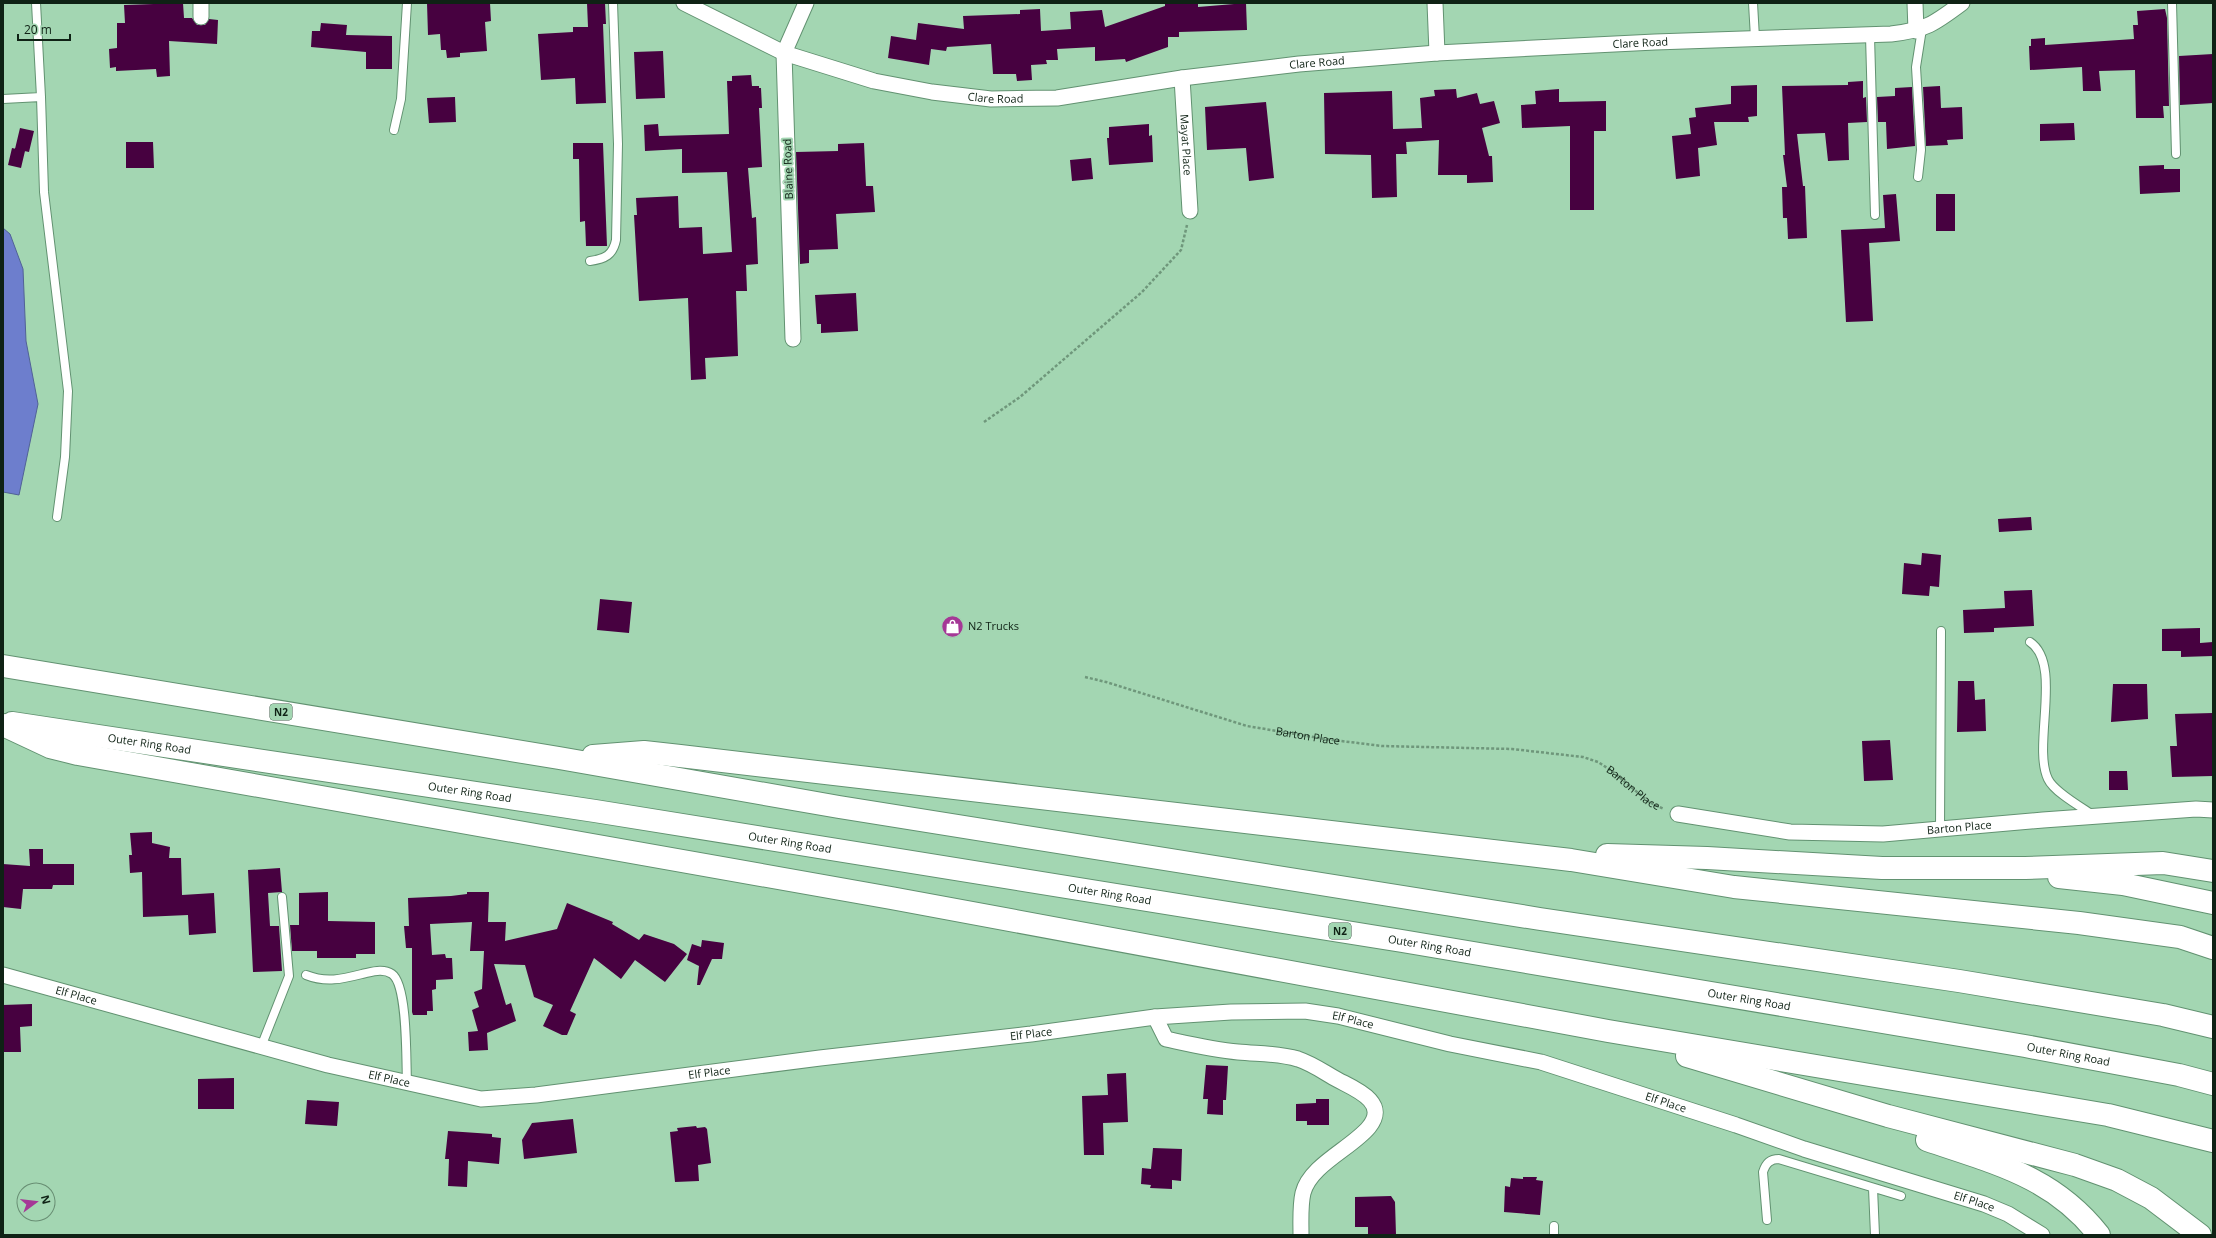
<svg xmlns="http://www.w3.org/2000/svg" width="2216" height="1238" viewBox="0 0 2216 1238" font-family="'Open Sans',sans-serif">
<rect width="100%" height="100%" fill="#a3d6b2"/>
<!-- water -->
<path fill="#6d7ecd" stroke="#516296" d="M3,228L10,234L23,269L26,341L38,404L19,495L3,492Z"/>
<!-- building -->
<path fill="#470140" d="M183,3L184,18H192L197,25H205L209,19L218,20L217,44L169,41L170,76L157,77L156,69L116,71V67L110,68L109,49L117,48V23H125L124,5Z
M427,3H490L491,21L485,22L487,51L460,53V57L447,58L446,50H441L440,34L428,35Z
M587,3H605L606,24H603L606,103L576,104L575,78L541,80L538,34L573,32V27H588Z
M1165,3H1198V7L1246,3L1247,30L1179,32V37H1168V47L1126,62L1125,59L1095,61V47L1057,49L1058,60H1046L1047,64L1031,65L1032,80L1017,81L1016,74H993L991,44L947,47L946,51L931,49L929,65L888,58L891,36L916,40L918,23L964,29L963,16L1020,14V10L1040,9L1041,31L1071,29L1070,12L1102,10L1105,27L1165,6Z
M2165,9L2167,18L2169,106H2163L2164,118H2136L2135,70L2099,71L2101,91H2083L2082,67L2030,70L2029,46H2031V39L2045,38V45L2134,39L2133,25H2138L2137,11Z
M321,23L347,25L346,35L392,36V69H366V52L311,47L312,31H320Z
M663,51L665,98L636,99L634,52Z
M2213,54V103L2180,105L2179,56Z
M751,75L752,86H759V88H761L762,108H759L762,167L748,168L752,218L756,217L758,264L746,265L747,291H736L738,356L705,358L706,379L691,380L688,298L639,301L634,215H637L636,198L678,196L679,228L702,227L703,254L732,252L727,172L682,173V149L645,151L644,125L658,124L659,136L729,134L727,81H732V76Z
M1863,81V98L1866,97L1867,122L1848,123L1849,160L1828,161L1825,133L1797,134L1803,186H1805L1807,238L1788,239L1787,218H1783L1782,187H1787L1783,155H1785L1782,86L1848,85V82Z
M1757,85V116L1748,117L1749,122H1714L1717,145L1698,148L1700,176L1676,179L1672,136L1691,134L1689,118L1696,117L1695,108L1731,104V86Z
M1940,86L1941,108L1962,107L1963,139L1947,140L1948,145L1926,146L1923,87Z
M1912,87L1915,146L1887,149L1886,122H1878L1877,97L1895,96V88Z
M1456,89L1457,98L1477,93L1480,104L1494,101L1500,123L1482,128L1489,156H1492L1493,182L1467,183V175H1438L1439,140L1406,142L1407,154H1396L1397,197L1372,198L1371,155L1325,154L1324,93L1392,91L1393,129L1422,128L1420,98L1435,96L1434,90Z
M1559,89V102L1606,101V131H1594V210H1570V126L1522,128L1521,105L1536,104L1535,91Z
M455,97L456,122L429,123L427,98Z
M1266,102L1274,178L1249,181L1246,148L1207,150L1205,107Z
M2074,123L2075,140L2040,141V124Z
M1149,124V136L1152,135L1153,162L1109,165L1107,138H1109V127Z
M20,128L34,131L29,152L15,149Z
M126,142H153L154,168H126Z
M573,143H603L607,246H586L585,221L580,222L579,159H573Z
M864,143L866,186H873L875,212L836,214L838,249L809,250V263L800,264L796,152L838,151V144Z
M12,148L25,151L21,168L8,165Z
M1091,158L1093,179L1072,181L1070,160Z
M2164,165V169H2180V192L2140,194L2139,166Z
M1896,194L1900,241L1869,243L1873,321L1846,322L1841,230L1885,228L1883,195Z
M1936,194H1955V231H1936Z
M856,293L858,331L821,333V324H817L815,295Z
M2031,517L2032,530L1999,532L1998,519Z
M1922,553L1941,555L1939,587L1930,586L1929,596L1902,594L1904,563L1921,565Z
M2032,590L2034,626L1994,628V632L1964,633L1963,610L2005,608L2004,591Z
M600,599L632,602L629,633L597,630Z
M2200,628V643L2213,642V656L2181,657V651H2162V629Z
M1958,681H1974L1975,700L1985,699L1986,731L1957,732Z
M2113,684H2147L2148,719L2111,722Z
M2213,713V776L2172,777L2170,746H2177L2175,714Z
M1890,740L1893,780L1864,781L1862,741Z
M2109,771H2127L2128,790H2109Z
M152,832V843L170,847L169,858H181L182,895L214,893L216,933L189,935L188,915L143,917L142,872L130,873L129,855H132L130,833Z
M29,849H43V864H74V885H53L52,889H23L21,909L3,907V864L30,866Z
M280,868L282,892L268,893L270,926H279L282,971L253,972L248,870Z
M328,892V921L375,922V954H356V958H317V951H292L290,925H299V893Z
M467,892H489L488,922H506L505,941L557,929L567,903L613,922L612,924L639,940L644,934L674,944L687,954L665,982L635,960L621,979L594,958L570,1011L576,1014L567,1035H562L543,1026L553,1005L534,997L525,965L494,964L506,1005L511,1003L516,1021L487,1033L488,1050L469,1051L468,1032L478,1031L472,1010L479,1007L474,992L482,989L484,951H470L472,922L430,924L432,955L445,954L446,958H452L453,979L436,980V989L432,990L433,1011H427V1015H413L412,1012V948H406L404,926H409L408,898L451,896L467,894Z
M702,940L724,943L722,959H712L700,985H697L699,966L687,960L692,944L701,947Z
M32,1004V1026L20,1027L21,1052H3V1005Z
M1206,1065L1228,1066L1226,1100H1223V1115L1207,1114L1208,1099H1203Z
M1126,1073L1128,1122L1103,1123L1104,1155H1084L1082,1096L1108,1095L1107,1074Z
M234,1078V1109H198V1079Z
M1316,1099H1329V1125H1307V1121H1296V1104L1316,1103Z
M307,1100L339,1102L337,1126L305,1124Z
M573,1119L577,1153L524,1159L522,1140L532,1123Z
M696,1126L697,1128L705,1127L707,1129L711,1163L698,1165L699,1181L675,1182L670,1132L678,1131L677,1128Z
M448,1131L492,1134V1137L501,1138L499,1164L468,1161L467,1187L448,1186L449,1159H445Z
M1153,1148L1182,1149L1181,1181L1172,1180V1189L1150,1188L1151,1185L1141,1184L1142,1168L1151,1169Z
M1523,1177H1537L1536,1180L1543,1181L1540,1215L1504,1212L1505,1186L1510,1187L1511,1178L1523,1179Z
M1391,1196L1395,1202L1396,1235H1368V1227H1355V1197Z"/>
<g fill="none" stroke-linecap="round" stroke-linejoin="round">
<defs>
<path id="service" d="M1753,3L1755,38
M2172,3L2176,154
M1870,36L1875,215
M41,97L44,192L68,391L65,457L57,517
M3,99L41,97L36,3
M394,130L401,99L407,3
M1918,177L1921,150L1916,67L1922,29
M590,261C605,259 613,255 616,240L618,144L613,3
M2030,642C2063,664 2032,746 2048,779C2054,792 2081,807 2093,815
M1940,830L1941,631
M306,975C326,983 342,979 362,974C372,972 383,968 392,974C408,985 406,1063 407,1083
M261,1047L289,976L282,897
M1873,1188L1875,1235
M1767,1220L1763,1172C1766,1163 1770,1159 1779,1159L1901,1196
M1554,1226V1235"/>
<g id="minor">
<path d="M201,3V17"/>
<path id="s2" d="M684,3L784,53L874,81L932,92L991,99L1057,98L1182,78L1299,64L1437,53L1655,42L1891,34C1926,30 1934,24 1962,3"/>
<path d="M1435,3L1437,53"/>
<path d="M1915,3L1916,31"/>
<path id="s3" d="M1182,78L1190,211"/>
<path d="M793,339L784,53L806,3"/>
<path id="s4" d="M1678,814L1790,832L1883,834L2043,820L2196,809L2213,810"/>
<path id="s5" d="M3,975L328,1065L481,1099L536,1095L820,1058L1031,1034L1155,1017L1231,1012L1305,1011L1338,1016L1450,1044L1541,1062L1736,1125L1804,1149L1984,1204L2008,1214L2042,1235"/>
<path d="M1155,1017L1166,1039C1189,1044 1214,1050 1238,1052C1258,1054 1278,1053 1298,1059C1313,1064 1325,1073 1338,1080C1355,1089 1389,1102 1369,1127C1352,1148 1310,1165 1303,1193C1300,1206 1301,1221 1301,1235"/>
</g>
<g id="motorway">
<path d="M3,666L559,758L839,807L1540,919L1959,981L2163,1015L2213,1027"/>
<path id="s6" d="M12,723L595,811L1402,941L2025,1046L2179,1075L2213,1084"/>
<path d="M3,725L50,747L78,754L891,898L1608,1031L2108,1115L2213,1141"/>
<path d="M593,756L644,752L680,756L1571,860L1734,887L2079,923L2180,937L2213,948"/>
<path d="M1607,855L1707,858L1882,868H2025L2163,863L2213,871"/>
<path d="M2059,877L2123,884L2213,903"/>
<path d="M1687,1056L1888,1116L2075,1165L2117,1180L2151,1198L2200,1235"/>
<path d="M1927,1140C1994,1163 2053,1176 2099,1235"/>
</g>
</defs>
<!-- service casing -->
<use href="#service" stroke="#629271" stroke-width="10"/>
<!-- minor casing -->
<use href="#minor" stroke="#629271" stroke-width="17"/>
<!-- motorway casing -->
<use href="#motorway" stroke="#629271" stroke-width="24"/>
<!-- path -->
<g stroke="#6f977b" stroke-width="2.5" stroke-dasharray="3 2" stroke-linecap="butt">
<path d="M984,422L1020,397L1142,292L1181,250L1187,225"/>
<path id="s1" d="M1085,677L1106,682L1247,726L1325,739L1382,746L1512,749L1583,757L1598,762L1612,771L1649,802L1664,809"/>
</g>
<!-- service -->
<use href="#service" stroke="#fff" stroke-width="8"/>
<!-- minor -->
<use href="#minor" stroke="#fff" stroke-width="15"/>
<!-- motorway -->
<use href="#motorway" stroke="#fff" stroke-width="22"/>
</g>
<!-- icons -->
<defs>
<symbol id="shop-disc" viewBox="-11 -11 22 22"><circle r="9.5" fill="#a53796" stroke="#a3d6b2"/><path d="M-5-2.5h2.3a2.7 3.5 0 0 1 5.4 0H5L5.5 6h-11ZM-1.5-2.5h3a1.5 2.3 0 0 0-3 0Z" fill="#fff"/></symbol>
</defs>
<g fill-rule="evenodd">
<use href="#shop-disc" x="940" y="614" width="25" height="25"/>
</g>
<g text-anchor="middle" stroke-width="4" stroke-linejoin="round" paint-order="stroke">
<!-- shield labels -->
<g fill="#a3d6b2" stroke="#3b5844" stroke-width="1">
<rect x="270" y="704" width="22" height="16" rx="3"/>
<rect x="1329" y="923" width="22" height="16" rx="3"/>
</g>
<g font-size="10" font-weight="bold" fill="#0f2215">
<text x="281" y="716">N2</text>
<text x="1340" y="935">N2</text>
</g>
<!-- street labels -->
<g font-size="11" fill="#0f2215" stroke="#a3d6b2">
<text dy="4" stroke="none"><textPath href="#s2" startOffset="977">Clare Road</textPath></text>
<text dy="4" stroke="none"><textPath href="#s2" startOffset="653">Clare Road</textPath></text>
<text dy="4" stroke="none"><textPath href="#s2" startOffset="329">Clare Road</textPath></text>
<text dy="4" stroke="none"><textPath href="#s3" startOffset="67">Mayat Place</textPath></text>
<text transform="translate(788 169) rotate(-92)" y="4">Blaine Road</text>
<text dy="4" stroke="none"><textPath href="#s1" startOffset="231">Barton Place</textPath></text>
<text dy="4" stroke="none"><textPath href="#s6" startOffset="139">Outer Ring Road</textPath></text>
<text dy="4" stroke="none"><textPath href="#s1" startOffset="567">Barton Place</textPath></text>
<text dy="4" stroke="none"><textPath href="#s6" startOffset="463">Outer Ring Road</textPath></text>
<text dy="4" stroke="none"><textPath href="#s4" startOffset="283">Barton Place</textPath></text>
<text dy="4" stroke="none"><textPath href="#s6" startOffset="787">Outer Ring Road</textPath></text>
<text dy="4" stroke="none"><textPath href="#s6" startOffset="1111">Outer Ring Road</textPath></text>
<text dy="4" stroke="none"><textPath href="#s6" startOffset="1435">Outer Ring Road</textPath></text>
<text dy="4" stroke="none"><textPath href="#s5" startOffset="76">Elf Place</textPath></text>
<text dy="4" stroke="none"><textPath href="#s6" startOffset="1759">Outer Ring Road</textPath></text>
<text dy="4" stroke="none"><textPath href="#s5" startOffset="1372">Elf Place</textPath></text>
<text dy="4" stroke="none"><textPath href="#s5" startOffset="1048">Elf Place</textPath></text>
<text dy="4" stroke="none"><textPath href="#s6" startOffset="2083">Outer Ring Road</textPath></text>
<text dy="4" stroke="none"><textPath href="#s5" startOffset="724">Elf Place</textPath></text>
<text dy="4" stroke="none"><textPath href="#s5" startOffset="400">Elf Place</textPath></text>
<text dy="4" stroke="none"><textPath href="#s5" startOffset="1696">Elf Place</textPath></text>
<text dy="4" stroke="none"><textPath href="#s5" startOffset="2020">Elf Place</textPath></text>
</g>
<!-- poi labels -->
<g font-size="11" fill="#0f2215" stroke="#a3d6b2" text-anchor="start">
<text x="968" y="630">N2 Trucks</text>
</g>
</g>
<!-- border -->
<rect width="2216" height="1238" fill="none" stroke="#0f2215" stroke-width="8"/>
<!-- north arrow -->
<g transform="translate(36 1202) rotate(75)"><circle r="19" fill="#a3d6b2" stroke="#688e73"/>
<path d="M0-3L7 15L0 10L-7 15Z" fill="#a53796"/>
<text y="-6" font-size="11" font-weight="bold" text-anchor="middle" fill="#0f2215">N</text>
</g>
<!-- scale -->
<path d="M18 34v6h52v-6" fill="none" stroke="#0f2215" stroke-width="2"/>
<text x="24" y="34" font-size="12" fill="#0f2215" stroke="#a3d6b2" stroke-width="3" paint-order="stroke">20 m</text>
</svg>
